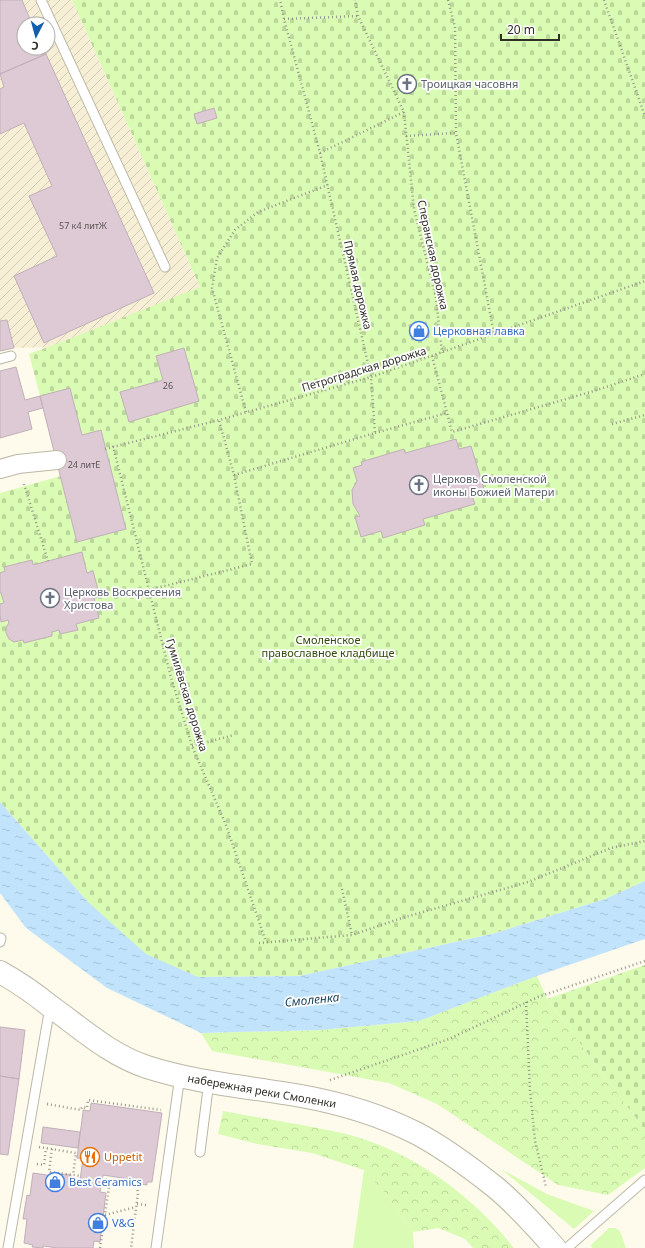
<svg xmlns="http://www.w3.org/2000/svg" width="645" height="1248" viewBox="0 0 645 1248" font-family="'Noto Sans',sans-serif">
<defs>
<pattern id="industrial-furrows" width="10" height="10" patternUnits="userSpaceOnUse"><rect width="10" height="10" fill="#f6efd5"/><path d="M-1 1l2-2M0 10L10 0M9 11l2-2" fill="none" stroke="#d3cdb7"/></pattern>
<pattern id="forest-crowns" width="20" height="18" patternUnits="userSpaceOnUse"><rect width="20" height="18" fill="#d9fbb3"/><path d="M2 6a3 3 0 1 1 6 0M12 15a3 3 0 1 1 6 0" fill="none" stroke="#bbd79a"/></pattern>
<pattern id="cemetery-stones" width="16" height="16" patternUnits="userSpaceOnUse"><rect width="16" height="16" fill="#d9fbb3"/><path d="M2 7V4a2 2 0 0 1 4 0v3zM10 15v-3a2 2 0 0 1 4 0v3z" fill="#bbd79a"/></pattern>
<pattern id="water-ripples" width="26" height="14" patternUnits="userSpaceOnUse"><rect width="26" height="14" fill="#c1e4fc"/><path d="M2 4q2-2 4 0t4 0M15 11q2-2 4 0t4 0" fill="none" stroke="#a6c4d8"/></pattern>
</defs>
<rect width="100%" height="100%" fill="#fefbec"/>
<!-- industrial -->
<path fill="url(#industrial-furrows)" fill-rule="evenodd" d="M0,0H72L200,287L60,347L14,348L0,351ZM24,24H48V48H24Z"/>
<!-- grass -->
<path fill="#d9fbb3" d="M501,1169L547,1194L594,1211L574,1229Z
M364,1170L386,1194L413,1232L414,1248H353Z
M609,1228H615L620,1231L626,1248H592L591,1245Z"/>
<!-- forest -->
<path fill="url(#forest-crowns)" d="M537,976L547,999L645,1130V1168L608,1195L558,1185L437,1104L389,1083L212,1051L201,1033L320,1030L419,1021Z
M223,1111C251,1116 279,1121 307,1126C327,1130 347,1133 366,1140C424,1160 476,1200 514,1248H473L465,1239L438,1228L413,1232L386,1194L364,1170L312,1153L257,1144L218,1134Z"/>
<!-- cemetery -->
<path fill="url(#cemetery-stones)" d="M72,0H645V881L605,899L492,934L299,976L198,977L146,955L88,902L0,802V493L61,476L29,354L64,341L200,287Z
M645,965V1130L547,999Z"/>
<!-- water -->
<path fill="url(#water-ripples)" d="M0,802L88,902L146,954L198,977L299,976L492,934L605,899L645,881V939L537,976L419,1021L320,1030L201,1033L107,988L26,928L0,893Z"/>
<!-- building -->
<path fill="#ddcad5" stroke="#c1afb9" d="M0,0H22L32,24H24V48H43L46,54L0,74Z
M46,54L154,293L44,343L14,276L57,256L29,196L52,186L24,123L0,134V89L4,87L0,74Z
M406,82H409V86H405Z
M214,108L217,118L197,124L194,114Z
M7,320L14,348L0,351V321Z
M426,322L429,337L412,340L409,325Z
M184,348L199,401L129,422L120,392L163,380L156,356Z
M16,367L25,400L40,396L43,408L28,412L32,429L0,438V371Z
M70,388L82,435L101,430L126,529L77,542L40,396Z
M456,439L459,449L471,446L484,489L471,493L475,504L423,519L425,525L383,538L381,531L361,537L355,517L360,516L353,504L352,490L357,481L353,468L362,465L361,462L404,449L405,453Z
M82,552L87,573L93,571L100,597L94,598L99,618L76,624L78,630L60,634L59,630L52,632V636L24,643L23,640L14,642L9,639L6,633V627L9,623L8,620L1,622L0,616V604L4,603L1,593H0V573L5,571L4,567L32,560L33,565Z
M0,1027L25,1030L19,1079L0,1076Z
M0,1076L19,1079L8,1155L0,1154Z
M91,1103L162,1113L152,1182H147V1185L135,1183V1180L103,1175L100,1192L106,1193L100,1242L94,1241L93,1248H58L43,1246V1248L32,1247L33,1245L24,1243L27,1219H23L27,1195L30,1196L33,1173L60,1177L61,1174L71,1175L70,1178L80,1180L83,1159L77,1158L83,1112V1110L90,1111Z
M43,1127L80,1132L78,1148L41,1143Z"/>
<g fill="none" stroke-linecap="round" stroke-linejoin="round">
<defs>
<path id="service" d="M41,0L165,267
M0,359L11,356
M0,942L1,938
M200,1152L209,1081
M8,1248L50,1007
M156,1248L180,1075
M567,1248L645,1180"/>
<path id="minor" d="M0,469L18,464L57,460"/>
<path id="secondary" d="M0,972C18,982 34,993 50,1006C81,1028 110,1055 147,1067C196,1083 250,1087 301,1096C340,1103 380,1115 416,1133C443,1147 471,1168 495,1187C517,1205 536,1227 555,1248"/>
</defs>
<!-- service casing -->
<use href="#service" stroke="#bcb8a6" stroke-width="11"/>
<!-- minor casing -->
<use href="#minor" stroke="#bcb8a6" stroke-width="20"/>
<!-- secondary casing -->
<use href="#secondary" stroke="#bcb8a6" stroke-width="24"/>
<!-- path -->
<path stroke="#979489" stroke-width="2.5" stroke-dasharray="1 3" stroke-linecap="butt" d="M448,0L455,27L456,133L494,334
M604,0L645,116
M284,19L358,16
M404,112L414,209L436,298L442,353
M406,136L456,133
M320,153L404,112L358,16L355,0
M432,356L452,432L594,391L645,374
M246,412L212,288L217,258L235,230L258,212L328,185
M612,424L645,415
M375,433L447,413
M113,446L170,674L192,746L226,825L266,942
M105,449L219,420L371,377L645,281
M234,475L375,433L371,377L320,153L284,19L280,0
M24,484L48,561
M149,590L252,564L234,475L219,420
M192,746L234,735
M342,889L352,935
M259,943L352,935L402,918L528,882L611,848L645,841
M526,1002L530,1090L535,1141L546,1187
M330,1080L449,1039L538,997L645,961
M47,1104L81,1110L82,1107L87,1108L88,1100L161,1110
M39,1147L76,1153L73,1175
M52,1149L49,1172L81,1176
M37,1164L44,1165L46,1148
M102,1179L131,1183L137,1186L138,1193L131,1248
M137,1204L146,1205V1207
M105,1215L136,1207
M100,1248L110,1180"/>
<!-- service -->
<use href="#service" stroke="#fff" stroke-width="9"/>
<!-- minor -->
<use href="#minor" stroke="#fff" stroke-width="18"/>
<!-- secondary -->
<use href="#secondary" stroke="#fff" stroke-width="22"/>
</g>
<!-- icons -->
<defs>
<symbol id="church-ring" viewBox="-11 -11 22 22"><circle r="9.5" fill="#fff" stroke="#6b7280" stroke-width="1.5"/><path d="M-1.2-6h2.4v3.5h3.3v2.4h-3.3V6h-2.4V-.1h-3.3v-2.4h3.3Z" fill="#6b7280"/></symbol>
<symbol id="shop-ring" viewBox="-11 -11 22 22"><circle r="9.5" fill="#fff" stroke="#3f7fe0" stroke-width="1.5"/><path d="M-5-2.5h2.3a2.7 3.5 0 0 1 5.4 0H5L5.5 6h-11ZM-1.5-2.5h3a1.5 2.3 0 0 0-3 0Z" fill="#3f7fe0"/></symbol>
<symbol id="restaurant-ring" viewBox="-11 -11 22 22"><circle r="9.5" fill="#fff" stroke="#e8710a" stroke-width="1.5"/><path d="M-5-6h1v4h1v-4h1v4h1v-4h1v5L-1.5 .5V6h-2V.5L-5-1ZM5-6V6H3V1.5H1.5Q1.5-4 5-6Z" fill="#e8710a"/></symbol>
</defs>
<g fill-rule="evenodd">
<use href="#church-ring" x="396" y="73" width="22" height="22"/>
<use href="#shop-ring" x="408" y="320" width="22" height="22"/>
<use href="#church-ring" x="408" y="474" width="22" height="22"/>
<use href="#church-ring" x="39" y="587" width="22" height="22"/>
<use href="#restaurant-ring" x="79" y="1146" width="22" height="22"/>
<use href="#shop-ring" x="44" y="1171" width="22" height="22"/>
<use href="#shop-ring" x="87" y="1212" width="22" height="22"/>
</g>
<g text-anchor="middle" stroke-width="3.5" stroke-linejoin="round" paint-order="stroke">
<!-- number labels -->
<g font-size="9" fill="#5b5552">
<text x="83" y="229">57 к4 литЖ</text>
<text x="168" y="389">26</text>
<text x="84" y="468">24 литЕ</text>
</g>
<!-- worship labels -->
<g font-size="11" fill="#5b616d" stroke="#fff" text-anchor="start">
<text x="421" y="88">Троицкая часовня</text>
<text x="433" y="483">Церковь Смоленской<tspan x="433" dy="13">иконы Божией Матери</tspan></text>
<text x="64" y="596">Церковь Воскресения<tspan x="64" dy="13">Христова</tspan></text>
</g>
<!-- street labels -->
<g font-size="11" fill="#302e27" stroke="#fff">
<text transform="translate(433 255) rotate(78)" y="4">Сперанская дорожка</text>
<text transform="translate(358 285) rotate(77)" y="4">Прямая дорожка</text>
<text transform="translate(364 369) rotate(-17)" y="4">Петроградская дорожка</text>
<text transform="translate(187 695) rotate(73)" y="4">Гумилёвская дорожка</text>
<text transform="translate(262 1091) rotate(10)" y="4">набережная реки Смоленки</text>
</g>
<!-- shop labels -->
<g font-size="11" fill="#366cbe" stroke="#fff" text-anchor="start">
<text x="433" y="335">Церковная лавка</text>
<text x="69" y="1186">Best Ceramics</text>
<text x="112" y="1227">V&amp;G</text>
</g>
<!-- park labels -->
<g font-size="11" fill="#324a0a" stroke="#fff">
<text x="328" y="644">Смоленское<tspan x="328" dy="13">православное кладбище</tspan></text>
</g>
<!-- food labels -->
<g font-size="11" fill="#c56008" stroke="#fff" text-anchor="start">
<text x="104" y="1161">Uppetit</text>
</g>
<!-- water labels -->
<g font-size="12" font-style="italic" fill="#1d445d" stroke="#fff">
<text transform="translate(312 1000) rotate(-6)" y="4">Смоленка</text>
</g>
</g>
<!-- north arrow -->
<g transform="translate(36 36) rotate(186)"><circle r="19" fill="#ffffff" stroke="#acaba9"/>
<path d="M0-3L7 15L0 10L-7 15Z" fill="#125ead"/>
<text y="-6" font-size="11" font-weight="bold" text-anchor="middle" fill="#302e27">С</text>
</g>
<!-- scale -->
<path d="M501 34v6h58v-6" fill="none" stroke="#302e27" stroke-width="2"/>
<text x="507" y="34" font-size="12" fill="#302e27" stroke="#ffffff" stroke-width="3" paint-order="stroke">20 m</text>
</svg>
